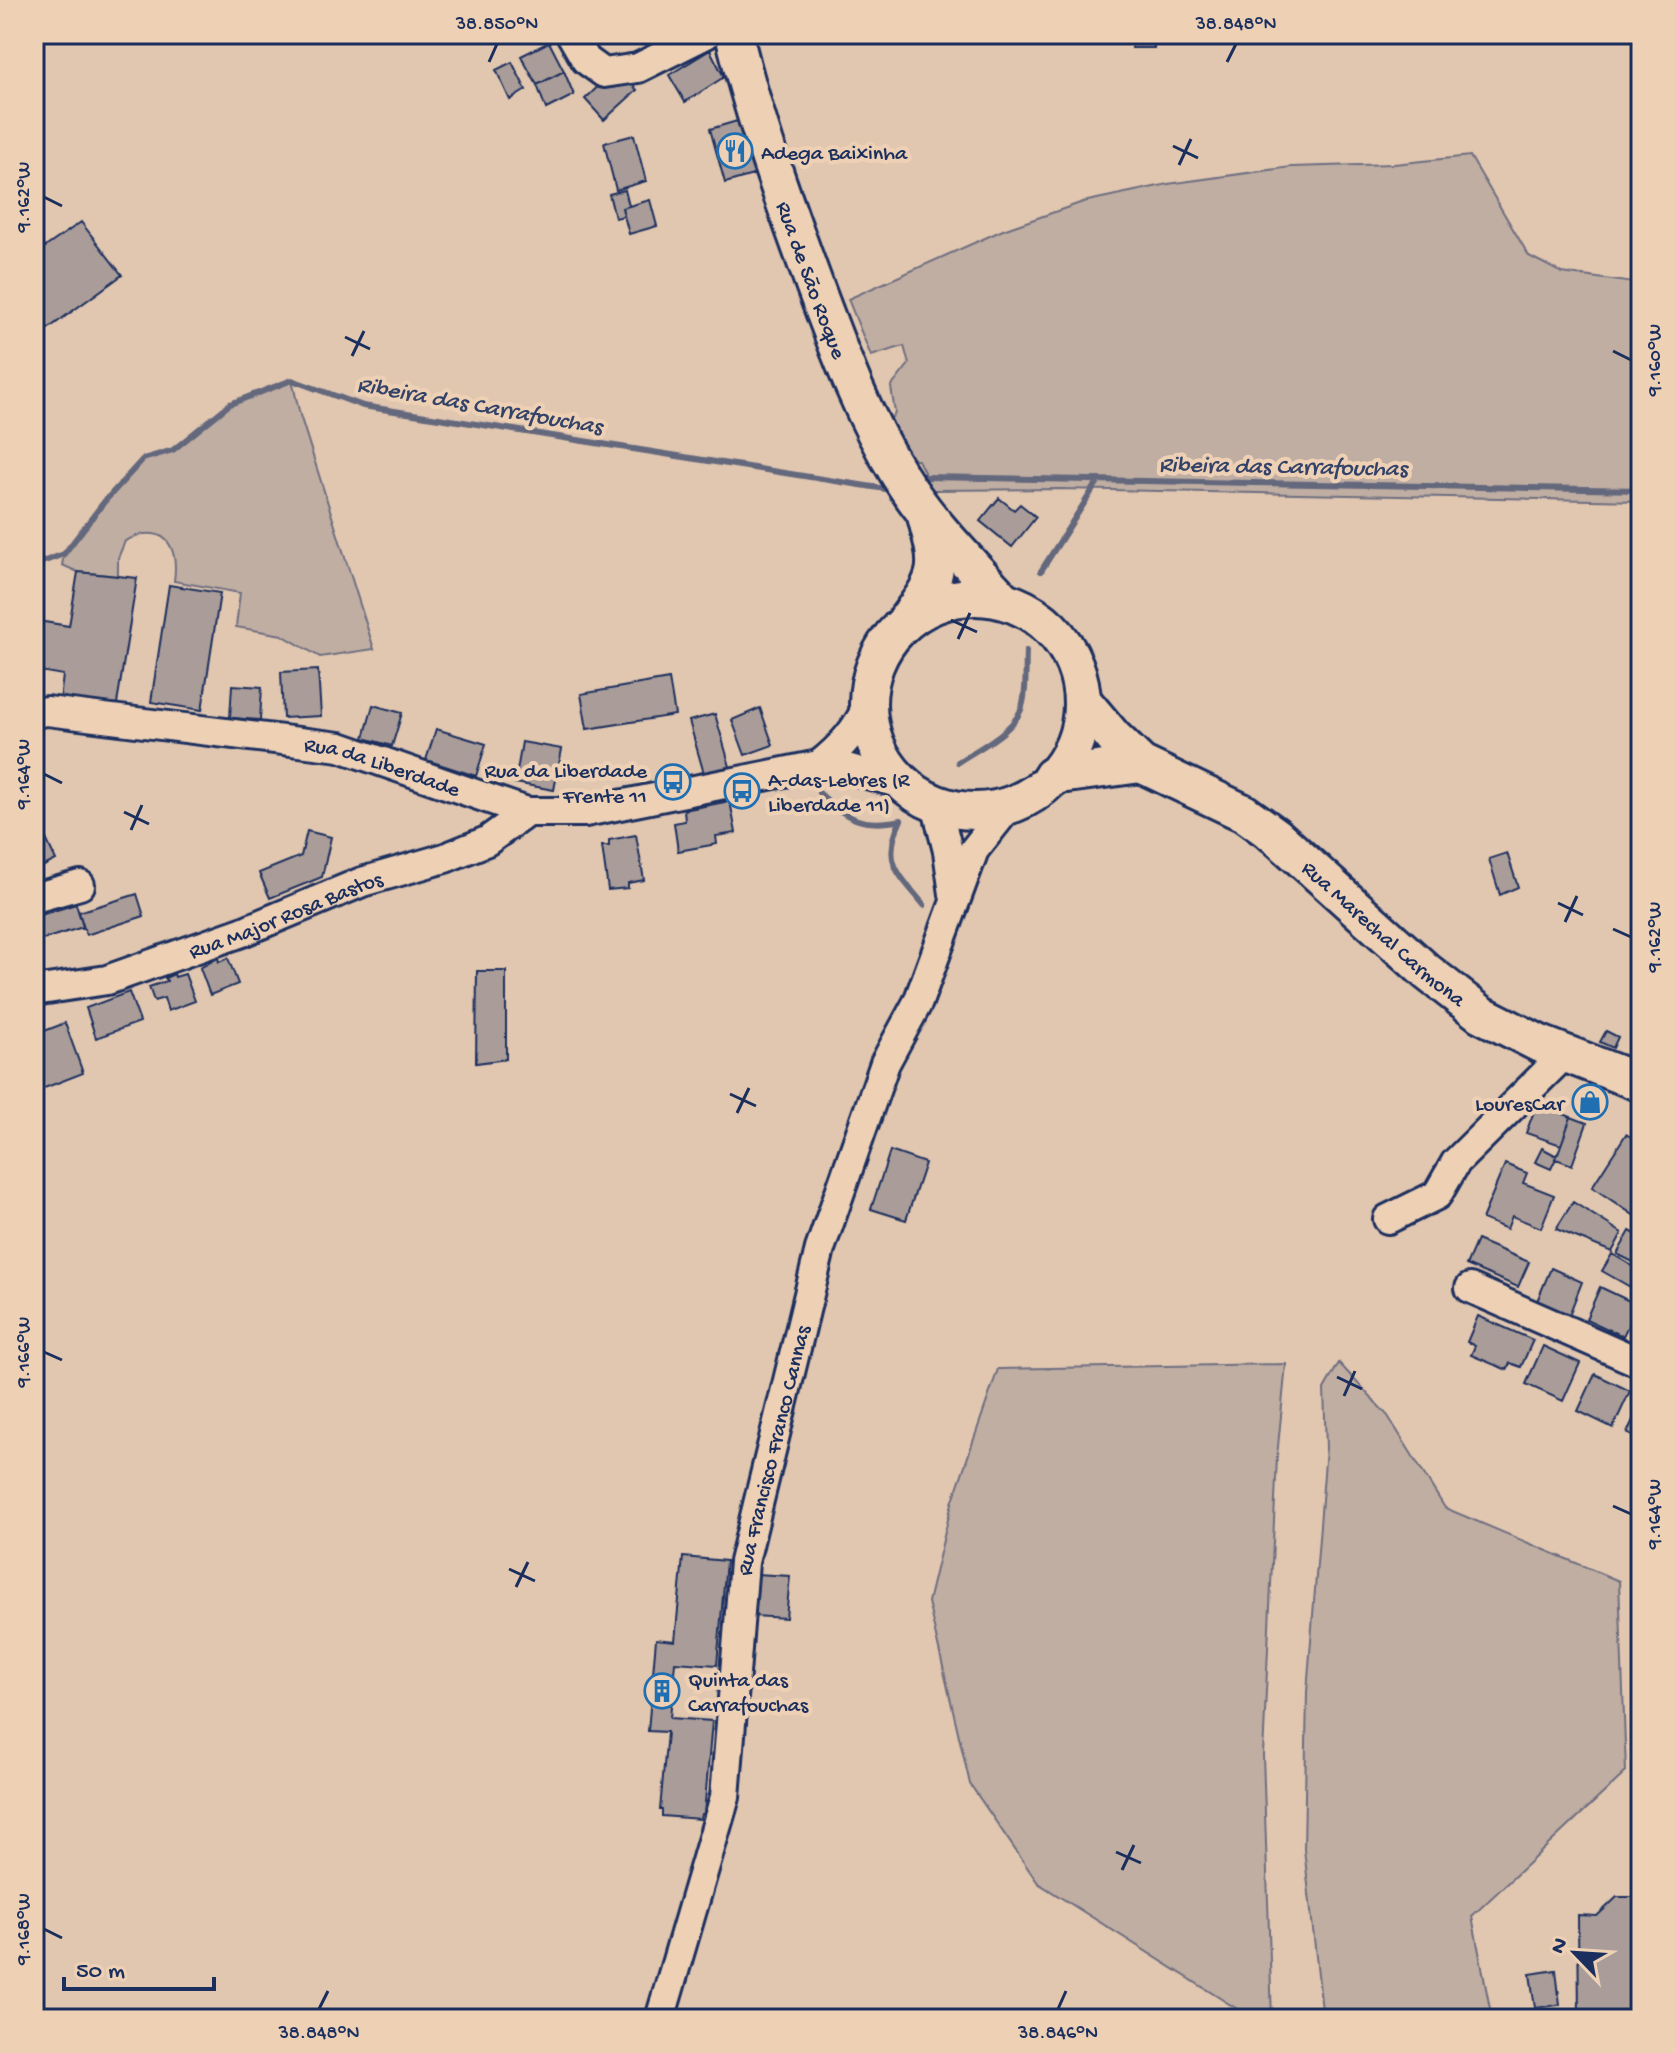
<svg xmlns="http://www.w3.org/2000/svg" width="1675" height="2053" viewBox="0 0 1675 2053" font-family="'Gochi Hand',sans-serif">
<rect width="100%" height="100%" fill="#e1c7b0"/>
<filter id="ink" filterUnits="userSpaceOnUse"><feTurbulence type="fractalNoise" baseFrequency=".0125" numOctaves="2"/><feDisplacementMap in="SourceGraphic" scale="16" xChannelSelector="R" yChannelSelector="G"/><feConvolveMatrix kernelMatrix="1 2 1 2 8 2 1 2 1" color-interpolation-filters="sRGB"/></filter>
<g filter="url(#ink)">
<!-- green -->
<path fill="#c0aea2" stroke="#6e6e80" stroke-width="2" d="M1470,156L1529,256L1562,273L1641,284V501L1061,489L933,490L924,481V472L918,460H910L889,421L895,413L891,387L909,364L904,346L871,356L848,299L1003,230L1083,202L1168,184L1291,167L1394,164Z
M292,380L300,415L374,649L320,657L282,635L236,627L240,593L174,581C177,560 174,530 144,534C138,534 130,539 125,541L118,558V576L78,572L62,565L64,554L104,502L143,459L173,450L230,404Z
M1339,1363L1388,1416L1445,1508L1619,1581L1626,1772L1472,1916L1492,2019H1323L1304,1849L1307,1692L1326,1448L1324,1389Z
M1286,1364L1277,1457L1263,1755L1272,2019H1253L1038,1883L970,1784L928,1602L952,1503L998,1369Z"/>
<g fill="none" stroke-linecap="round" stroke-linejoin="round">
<!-- stream -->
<path stroke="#64677d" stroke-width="6" d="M925,477L1641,490
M34,565L64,554L104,502L143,459L173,450L230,404L292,380L363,406L892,490
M1041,571L1099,480
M958,762C980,747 1018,730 1023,703C1027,687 1025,668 1026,651
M819,793C848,819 861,828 901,820
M901,820C881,862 898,873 924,905"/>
</g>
<!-- building -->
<path fill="#aa9d99" stroke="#1b2f5e" stroke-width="2" d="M1131,35H1154V48H1132Z
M549,42L564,71L537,85L521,56Z
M710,50L724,77L685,102L669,75Z
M512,62L526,90L510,100L496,70Z
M564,71L574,95L546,109L537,85Z
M625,76L637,90L604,120L585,99L607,78L615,86Z
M744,119L760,173L725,183L710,129Z
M634,135L646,181L616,190L604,143Z
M625,190L629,206L622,208L624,216L615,218L609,194Z
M650,200L657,226L629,234L622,208Z
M81,222L122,275L34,339V255Z
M999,498L1014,510L1020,504L1036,517L1012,547L980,521Z
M78,572L137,578L116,710L60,701L63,675L34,670L38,621L69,626Z
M169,585L220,593L202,710L151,702Z
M318,670L321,716L283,718L281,672Z
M669,679L675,715L587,729L581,694Z
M232,685L262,687L260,720L230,718Z
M373,705L402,713L392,746L364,738Z
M760,708L773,745L745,755L732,720Z
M715,714L731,770L705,777L689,721Z
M436,729L486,744L476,776L426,760Z
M522,742L562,749L554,790L515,783Z
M730,801L736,833L716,836L717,844L678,851L674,823L685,821L684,810Z
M34,813L56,860L34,871Z
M307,831L331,837L322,877L270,898L259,873L301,856Z
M636,835L644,880L628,883V888L608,890L602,846H609V840Z
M1507,853L1518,887L1500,895L1489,859Z
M137,894L144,916L86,935L79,912Z
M76,904L83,927L34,942V917Z
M218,958L219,962L228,958L238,984L210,995L200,968Z
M477,971H506V1059L476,1063Z
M174,974L175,977L185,974L195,1001L168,1011L164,998L154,1001L149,987L167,981L165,978Z
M129,992L140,1022L96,1038L86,1008Z
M65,1023L83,1073L34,1092V1035Z
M1606,1031L1618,1037L1613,1048L1600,1042Z
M1537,1103L1571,1117L1561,1145L1526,1133Z
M1571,1117L1587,1123L1572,1165L1556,1159Z
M1626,1134L1639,1142L1641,1139V1207L1635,1216L1592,1187Z
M1542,1148L1557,1156L1551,1169L1535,1162Z
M890,1151L925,1163L906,1220L871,1209Z
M1505,1164L1527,1173L1523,1183L1554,1195L1541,1228L1512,1216L1507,1229L1482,1219Z
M1573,1202L1622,1233L1612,1252L1556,1229Z
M1630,1231L1641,1237V1252L1635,1263L1617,1254Z
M1477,1240L1529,1262L1518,1287L1466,1265Z
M1612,1254L1641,1271V1293L1602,1271Z
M1551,1268L1582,1282L1569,1315L1537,1301Z
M1600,1287L1638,1305L1623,1336L1586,1319Z
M1478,1316L1533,1340L1521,1367L1510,1363L1507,1370L1471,1355L1475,1346L1467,1342Z
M1543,1346L1580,1363L1563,1401L1526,1384Z
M1595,1374L1630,1391L1613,1428L1578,1411Z
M1641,1402V1440L1627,1433Z
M683,1557L726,1561L717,1665L675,1662L670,1718L712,1721L704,1814H701L700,1819L662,1816V1810H660L667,1732L648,1731L656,1639L675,1641Z
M756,1574L790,1576L786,1618L753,1616Z
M1617,1897H1641V2019H1579L1578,1915L1597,1916Z
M1556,1970L1560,2005L1535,2008L1530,1974Z"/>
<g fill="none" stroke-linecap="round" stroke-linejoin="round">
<defs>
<g id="minor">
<path d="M571,34L586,60L604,73L638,68L706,34"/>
<path id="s1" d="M34,713L47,711L340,747L527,812H585L819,765L850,769L905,785"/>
<path d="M819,765C842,747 856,730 869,704"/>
<path d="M936,804L948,851L954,894"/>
<path d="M34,898L80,885"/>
<path id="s2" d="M34,991L107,980L242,932L362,882L445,858L487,841L527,812"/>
<path d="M1388,1219L1437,1195L1456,1162L1566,1053"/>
<path d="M1470,1288L1641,1363"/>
<path id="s3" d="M660,2019L725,1797L744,1562L820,1249L885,1063L918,1002L974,850L1009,806"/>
</g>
<g id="major">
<path id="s4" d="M734,34C754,119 784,202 814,284C838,348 862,415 898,473C926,520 967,560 1003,600"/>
<circle cx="975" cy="704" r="107"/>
<path d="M907,619C941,575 940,568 926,516"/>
<path id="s5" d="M1082,700L1114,738L1141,764L1244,813L1276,836L1427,972L1481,1014L1538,1043L1641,1083"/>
<path d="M1052,776L1141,764"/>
</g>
</defs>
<!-- minor casing -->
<use href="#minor" stroke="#1b2f5e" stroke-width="34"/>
<!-- major casing -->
<use href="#major" stroke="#1b2f5e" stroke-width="42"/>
<!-- minor -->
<use href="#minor" stroke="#eed1b5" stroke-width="28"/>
<!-- major -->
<use href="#major" stroke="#eed1b5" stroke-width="36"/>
</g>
</g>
<!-- ticks -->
<path fill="none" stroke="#1b2f5e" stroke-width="3" d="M489,62L497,44M1227,62L1236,44M1173,146L1198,158M1179,165L1191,139M44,197L62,206M345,337L370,349M1613,351L1631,360M352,356L364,331M951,620L977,632M958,639L970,613M44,774L62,783M124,812L149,824M131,830L142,805M1558,903L1583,915M1565,922L1577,896M1613,929L1631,937M730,1094L756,1106M737,1113L749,1088M44,1352L62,1360M1337,1377L1362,1389M1344,1396L1355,1371M1613,1506L1631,1514M509,1569L535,1581M516,1587L528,1562M1116,1852L1141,1863M1122,1870L1134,1845M44,1929L62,1938M319,2009L328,1991M1058,2009L1066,1991"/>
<!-- icons -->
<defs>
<symbol id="restaurant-ring" viewBox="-11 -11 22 22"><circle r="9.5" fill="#eed1b5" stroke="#1f6fb2" stroke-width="1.5"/><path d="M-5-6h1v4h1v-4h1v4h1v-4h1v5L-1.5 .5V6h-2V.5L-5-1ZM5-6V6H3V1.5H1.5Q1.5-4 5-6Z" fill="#1f6fb2"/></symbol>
<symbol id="bus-ring" viewBox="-11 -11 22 22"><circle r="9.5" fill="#eed1b5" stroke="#1f6fb2" stroke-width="1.5"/><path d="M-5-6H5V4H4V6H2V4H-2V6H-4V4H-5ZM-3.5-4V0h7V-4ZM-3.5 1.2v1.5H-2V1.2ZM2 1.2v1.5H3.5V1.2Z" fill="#1f6fb2"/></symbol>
<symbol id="shop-ring" viewBox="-11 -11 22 22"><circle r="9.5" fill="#eed1b5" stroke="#1f6fb2" stroke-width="1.5"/><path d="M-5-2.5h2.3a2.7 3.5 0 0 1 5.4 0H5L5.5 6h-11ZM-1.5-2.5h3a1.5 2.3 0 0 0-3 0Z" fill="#1f6fb2"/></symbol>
<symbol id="building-ring" viewBox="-11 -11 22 22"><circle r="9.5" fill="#eed1b5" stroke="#1f6fb2" stroke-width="1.5"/><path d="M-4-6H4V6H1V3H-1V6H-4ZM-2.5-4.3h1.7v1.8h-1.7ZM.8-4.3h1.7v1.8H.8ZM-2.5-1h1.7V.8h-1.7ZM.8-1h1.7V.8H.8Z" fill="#1f6fb2"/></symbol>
</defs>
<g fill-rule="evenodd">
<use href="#restaurant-ring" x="715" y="131" width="40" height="40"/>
<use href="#bus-ring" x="653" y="762" width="40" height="40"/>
<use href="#bus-ring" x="722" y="771" width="40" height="40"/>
<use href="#shop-ring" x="1570" y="1082" width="40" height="40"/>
<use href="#building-ring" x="642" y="1671" width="40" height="40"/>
</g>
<g text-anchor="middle" stroke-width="8" stroke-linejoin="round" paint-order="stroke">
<!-- poi labels -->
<g font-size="22" fill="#1b2f5e" stroke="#eed1b5" text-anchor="start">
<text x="761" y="159">Adega Baixinha</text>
<text x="647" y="777" text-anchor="end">Rua da Liberdade<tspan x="647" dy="25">Frente 11</tspan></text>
<text x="768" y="786">A-das-Lebres (R<tspan x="768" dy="25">Liberdade 11)</tspan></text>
<text x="1564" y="1110" text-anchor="end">LouresCar</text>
<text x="688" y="1686">Quinta das<tspan x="688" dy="25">Carrafouchas</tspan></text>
</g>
<!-- street labels -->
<g font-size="22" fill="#1b2f5e" stroke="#eed1b5">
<text dy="8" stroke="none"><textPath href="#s4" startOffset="258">Rua de São Roque</textPath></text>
<text dy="8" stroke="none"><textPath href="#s1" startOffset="354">Rua da Liberdade</textPath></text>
<text dy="8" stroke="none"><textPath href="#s2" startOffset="264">Rua Major Rosa Bastos</textPath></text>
<text dy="8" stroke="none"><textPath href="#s5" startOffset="386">Rua Marechal Carmona</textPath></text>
<text dy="8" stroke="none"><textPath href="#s3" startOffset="582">Rua Francisco Franco Cannas</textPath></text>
</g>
<!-- water labels -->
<g font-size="24" font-style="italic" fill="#334268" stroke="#eed1b5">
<text transform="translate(480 404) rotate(10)" y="8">Ribeira das Carrafouchas</text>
<text transform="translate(1283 465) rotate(1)" y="8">Ribeira das Carrafouchas</text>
</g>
</g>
<!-- margin -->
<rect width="1675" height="2053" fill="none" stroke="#eed1b5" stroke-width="88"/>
<!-- north arrow -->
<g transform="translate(1575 1953) rotate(295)" stroke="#eed1b5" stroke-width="6" paint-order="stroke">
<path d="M0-6L14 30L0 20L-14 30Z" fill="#1b2f5e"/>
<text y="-12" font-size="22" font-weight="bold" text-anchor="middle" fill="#1b2f5e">N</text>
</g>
<!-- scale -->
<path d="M64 1977v12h150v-12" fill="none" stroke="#1b2f5e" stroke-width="4"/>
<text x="76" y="1977" font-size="24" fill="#1b2f5e" stroke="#eed1b5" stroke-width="6" paint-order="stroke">50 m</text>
<rect x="44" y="44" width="1587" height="1965" fill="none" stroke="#1b2f5e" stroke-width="3"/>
<g font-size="20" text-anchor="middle" fill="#1b2f5e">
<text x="497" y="29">38.850°N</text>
<text x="1236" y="29">38.848°N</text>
<text transform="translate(22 197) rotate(-90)" y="7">9.162°W</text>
<text transform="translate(1653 360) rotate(-90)" y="7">9.160°W</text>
<text transform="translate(22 774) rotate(-90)" y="7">9.164°W</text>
<text transform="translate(1653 937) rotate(-90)" y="7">9.162°W</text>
<text transform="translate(22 1352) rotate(-90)" y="7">9.166°W</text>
<text transform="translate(1653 1514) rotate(-90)" y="7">9.164°W</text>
<text transform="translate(22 1929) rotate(-90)" y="7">9.168°W</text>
<text x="319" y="2038">38.848°N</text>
<text x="1058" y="2038">38.846°N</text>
</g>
</svg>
